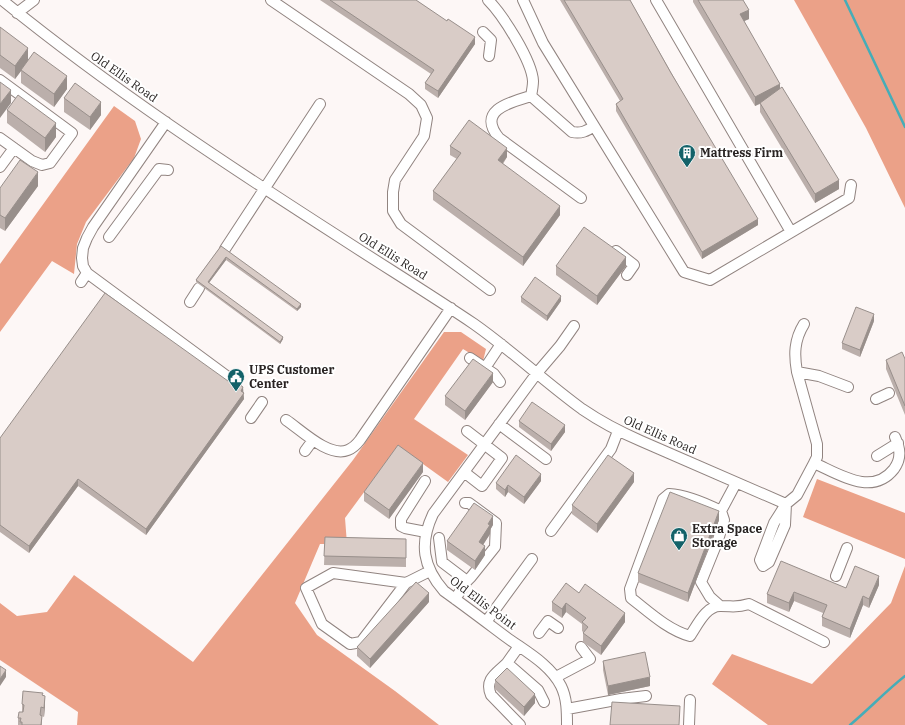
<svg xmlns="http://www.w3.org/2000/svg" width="905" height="725" viewBox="0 0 905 725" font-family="'IBM Plex Serif',serif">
<rect width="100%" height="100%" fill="#fdf7f6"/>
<!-- forest -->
<path fill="#eba188" d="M794,0H905V208L866,128Z
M114,106L135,121L141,139L134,158L86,222L77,244L74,274L52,261L0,332V264Z
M444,332H461L486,349L483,361L463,349L414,419L468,455L448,482L398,446L345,518L347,544H320L295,603L317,635L395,691L439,725H77L78,712L0,660V603L17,616L47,612L74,575L193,662L353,460Z
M817,479L905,513V559L803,517Z
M905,566V725H768L712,684L732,654L812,684L891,603Z"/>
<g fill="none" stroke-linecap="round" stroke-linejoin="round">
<!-- stream -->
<path stroke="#45adb8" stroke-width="2.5" d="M845,0L905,127
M850,725C869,709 886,691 905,676"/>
<defs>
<path id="minor" d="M2,0C110,88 227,165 344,240C387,268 431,295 474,324C511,350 545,382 582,409C601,422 620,432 641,441L786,504
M271,0L409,94L421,105L427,118L424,136L395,180L393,192V211L401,224L490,290
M488,0C503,15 532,61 533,81C533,86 532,91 531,96
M523,0L543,43L684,272L710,280L849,198L851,185
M656,0L791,232
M17,13L34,0
M483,32L491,40L489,56
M0,80L72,133L50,163L42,165L32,161L0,138
M531,96C511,102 476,110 499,138L581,198
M531,96L572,132C581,134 587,131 594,126
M166,122L93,227L87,238L83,248L82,258L83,266L87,273L228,377
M0,167L14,148
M109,237L159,169L168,170
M225,249L320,104
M616,251L634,265L627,275
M81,282L87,273
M190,302L199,288
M804,324C794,340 794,355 797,372L819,376L848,387
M470,358L494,374L500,382
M485,368L501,344
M797,372L817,444V457L814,463
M876,399L889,393
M251,418L262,402
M286,420C301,430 329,458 348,450C353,448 357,444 360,440L451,308
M499,424L546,459
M305,451L313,440
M877,456L898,443
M464,472L482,486L502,458L467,431
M425,481L401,519V526L405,528L426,532
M786,504L785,525L769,562L763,566L760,560L774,523L786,504L797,495L814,463C839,474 872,497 894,469C902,458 900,448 895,437
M721,511L736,483
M551,531L611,449L618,431
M439,538L442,562L467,581
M836,576L847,548
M406,583L361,642L350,644L322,624L306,588L333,573L406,583L430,571
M455,599L467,581L471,577L495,547L496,523L469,503H465
M719,605L710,597L701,582L718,540L724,520L721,511C705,503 687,495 669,494L663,499L630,589L631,598C649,612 668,630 690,636C697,626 706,605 721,606C734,606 736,608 749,604L824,642
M486,622L532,559
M539,633L548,621L558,628
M519,646L507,663L538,690L544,702
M507,663C497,673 484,679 491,695L520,725
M556,677L590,659L581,647
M567,709L621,699L646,696
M567,725C567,712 567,698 561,686C550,664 525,651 506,637C486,622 465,606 444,591C423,567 419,544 433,514L537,373L560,346L574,326
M689,725L690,700"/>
</defs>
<!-- minor casing -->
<use href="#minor" stroke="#918480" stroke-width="12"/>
<!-- minor -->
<use href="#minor" stroke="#fff" stroke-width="10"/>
</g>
<!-- wall -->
<path fill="#bbafab" d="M320,0H416L475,44L438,98L425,89V83L431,74Z
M560,0H630L758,225L702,259L616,111V104L620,101Z
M693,0H743L749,19L744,21L780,89L839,189L815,203L760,112V104L755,106L693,2Z
M0,27L28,60L67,89L54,107L21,83V71L15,79L0,68Z
M64,98L101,115L90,130L64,112Z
M7,110L56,137L45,152L7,123Z
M450,146L507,157L503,164L560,215L523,266L433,200V191L457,159L450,155Z
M38,186L5,231L0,228V188Z
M221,246L301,307L297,311L226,260L209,283L283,339L280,344L196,282V280Z
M556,266H626L597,305L556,275Z
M521,297L561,301L547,321L521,302Z
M874,321L860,357L842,349V343Z
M905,359V415L886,369V360Z
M493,382L465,420L445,405V396Z
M243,392L244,399L146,535L78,486L29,553L0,532V438Z
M519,421L565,432L551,451L519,427Z
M423,472L389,519L364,501V492Z
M541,481L524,504L508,492L505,497L496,489V483Z
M634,482L597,533L572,514V505Z
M719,520L688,602L638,582V573Z
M493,525L490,530V534L483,545L485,555L475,570L447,550V541Z
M325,537L406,539V567L324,565Z
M879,585L869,608L863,605L850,638L822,626V617L823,613L794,601L789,612L767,603V594Z
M579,593L625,622L601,655L583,642V633H584L582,631V624L566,612L562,618L552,611V602Z
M429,602L370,668L357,656V647Z
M603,661L650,686L608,695L603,670Z
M495,680L535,703L524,716L495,689Z
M43,695L45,705L44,717L42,716V725H18V718L22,712V704Z"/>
<!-- shaded-wall -->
<path fill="#988f8b" d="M749,10V19L740,23V14Z
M475,37V44L438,98V91Z
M28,48V61L21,70V71L15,79V66Z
M67,76V89L54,107V94Z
M780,84V93L755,106V97Z
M11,90V103L0,118V104Z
M101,102V115L90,130V117Z
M56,123V137L45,152V138Z
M507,148V157L498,169V160Z
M38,172V186L5,231V218Z
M839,180V189L815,203V194Z
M560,206V215L523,266V257Z
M758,219V225L702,259V252Z
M226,257V260L208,284V282Z
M626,257V266L597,305V296Z
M561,296V301L547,321V316Z
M301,304V307L297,311V309Z
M874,314V321L860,357V350Z
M283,337V339L280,344V342Z
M493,373V382L465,420V411Z
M243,387L244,399L146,535V529Z
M565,425V432L551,451V444Z
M423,463V472L389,519V510Z
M634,473V482L597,533V524Z
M541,474V481L524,504V497Z
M78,479V486L29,553V546Z
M508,485V492L505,497V490Z
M719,511V520L688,602V593Z
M493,516V525L490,530V534L479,551V542L488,524Z
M485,546V555L475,570V561Z
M879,576V585L869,608V599Z
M794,592V601L789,612V603Z
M429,593V602L370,668V659Z
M863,596V605L850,638V629Z
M566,603V612L562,618V609Z
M625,613V622L601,655V646Z
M6,670V677L0,686V679Z
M650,677V686L608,695V686Z
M535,694V703L524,716V707Z
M45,696V705L44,717V708Z"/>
<!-- building -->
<path fill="#d9ccc7" stroke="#988f8b" d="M330,0H416L447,21L448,19L475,37L438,91L425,83L434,70Z
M564,0H630L671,73L758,219L702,252L616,104L623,99Z
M698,0H743L749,10L740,14L780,84L755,97Z
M0,27L28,48L15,66L0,55Z
M34,52L67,76L54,94L21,70Z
M0,82L11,90L0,104Z
M75,83L101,102L90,117L64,98Z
M782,87L839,180L815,194L760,103Z
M18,95L56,123L45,138L7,110Z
M469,120L507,148L498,160L560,206L523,257L433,191L461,153L450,146Z
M20,160L38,172L5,218L0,215V188Z
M584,227L626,257L597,296L556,266Z
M221,246L301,304L297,309L226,257L208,282L283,337L280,342L196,280Z
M535,277L561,296L547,316L521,297Z
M105,293L228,381L230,378L243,387L241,391L244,393L146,529L78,479L29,546L0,525V438Z
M856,307L874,314L860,350L842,343Z
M902,352L905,359V406L886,360Z
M473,359L493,373L465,411L445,396Z
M532,402L565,425L551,444L519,421Z
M398,445L423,463L389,510L364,492Z
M516,455L541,474L524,497L508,485L505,490L496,483Z
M608,455L634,473L597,524L572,505Z
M670,492L719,511L688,593L638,573Z
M474,503L493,516L488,524L490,525L479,542L485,546L475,561L447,541Z
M325,537L406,539V558L324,556Z
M781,561L846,588L855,566L879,576L869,599L863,596L850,629L822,617L827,605L794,592L789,603L767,594Z
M416,582L429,593L370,659L357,647Z
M566,583L579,593L585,584L625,613L601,646L583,633L588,627L582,622L586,618L566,603L562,609L552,602Z
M645,652L650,677L608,686L603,661Z
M0,666L6,670L0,679Z
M507,668L535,694L524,707L495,680Z
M23,691L43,693L42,695L45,696L44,708L41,707L40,715L42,716L41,725H22V722H20L21,718H18L19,712H23L24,705L22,704Z
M612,702L680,706L679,725H610Z"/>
<!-- icons -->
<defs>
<symbol id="building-pin" viewBox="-11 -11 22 30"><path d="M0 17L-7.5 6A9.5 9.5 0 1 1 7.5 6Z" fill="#136269" stroke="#fff"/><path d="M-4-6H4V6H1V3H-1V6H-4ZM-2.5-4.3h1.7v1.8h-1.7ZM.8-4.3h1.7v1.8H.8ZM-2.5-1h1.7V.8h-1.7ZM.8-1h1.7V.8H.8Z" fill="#fff"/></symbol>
<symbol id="civic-pin" viewBox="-11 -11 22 30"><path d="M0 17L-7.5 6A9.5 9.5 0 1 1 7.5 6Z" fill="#136269" stroke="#fff"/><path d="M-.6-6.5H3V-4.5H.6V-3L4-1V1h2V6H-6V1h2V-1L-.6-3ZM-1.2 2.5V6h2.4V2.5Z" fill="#fff"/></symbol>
<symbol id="shop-pin" viewBox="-11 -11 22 30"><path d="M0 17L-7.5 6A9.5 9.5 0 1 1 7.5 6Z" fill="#136269" stroke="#fff"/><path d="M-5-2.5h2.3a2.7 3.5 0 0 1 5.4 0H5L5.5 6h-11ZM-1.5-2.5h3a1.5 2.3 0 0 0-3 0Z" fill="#fff"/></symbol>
</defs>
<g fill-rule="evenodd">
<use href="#building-pin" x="677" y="143" width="20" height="27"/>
<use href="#civic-pin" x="226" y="367" width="20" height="27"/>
<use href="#shop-pin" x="669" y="526" width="20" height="27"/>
</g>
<g text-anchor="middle" stroke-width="4" stroke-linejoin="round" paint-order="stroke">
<!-- street labels -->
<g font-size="12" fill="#292423" stroke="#fff">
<text transform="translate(124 77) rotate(35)" y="4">Old Ellis Road</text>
<text transform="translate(393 256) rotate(32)" y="4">Old Ellis Road</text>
<text transform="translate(660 435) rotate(24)" y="4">Old Ellis Road</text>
<text transform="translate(483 603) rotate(37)" y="4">Old Ellis Point</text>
</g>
<!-- poi labels -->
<g font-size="12" font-weight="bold" fill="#292423" stroke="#fff" text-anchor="start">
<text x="700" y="157">Mattress Firm</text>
<text x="249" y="374">UPS Customer<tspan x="249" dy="14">Center</tspan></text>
<text x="692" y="533">Extra Space<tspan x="692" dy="14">Storage</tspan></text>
</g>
</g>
</svg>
